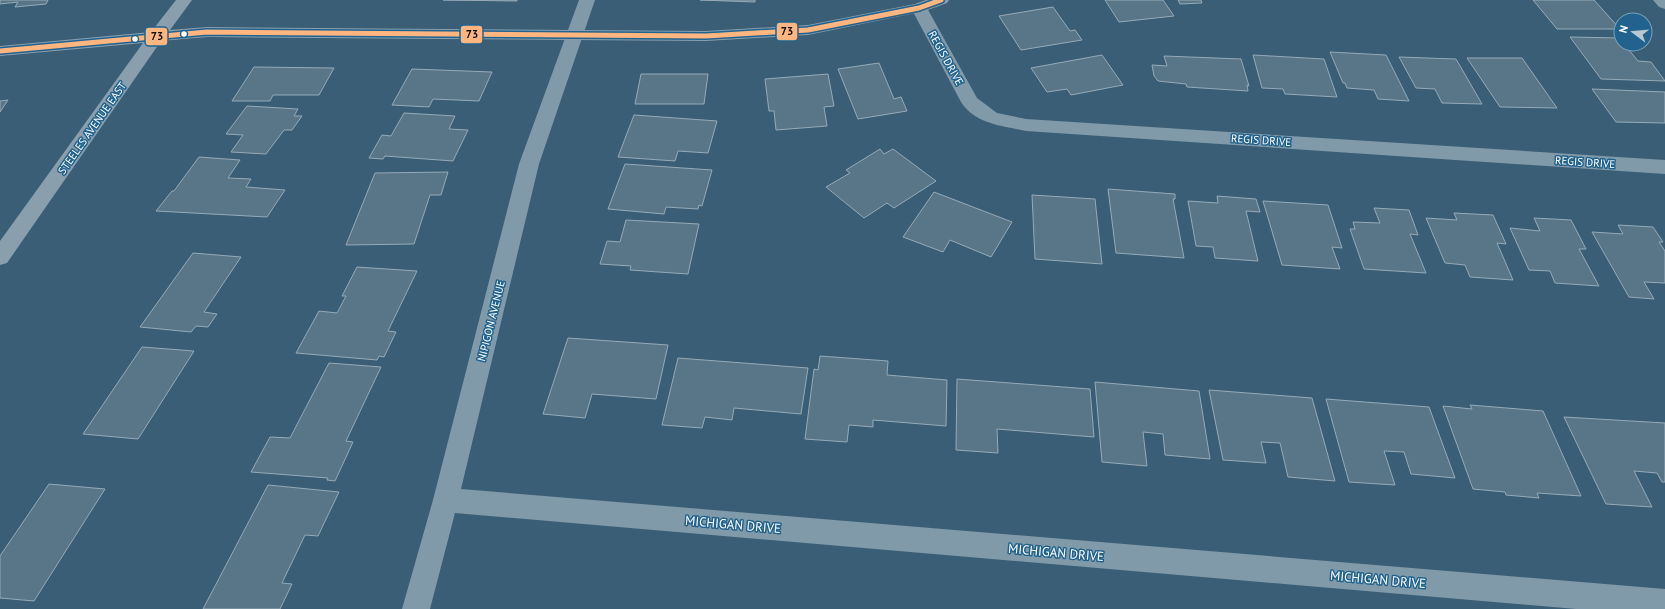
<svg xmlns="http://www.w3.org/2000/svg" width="1665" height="609" viewBox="0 0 1665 609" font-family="'PT Sans',sans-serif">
<rect width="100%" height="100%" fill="#3a5e76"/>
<!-- building -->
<path fill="#597688" stroke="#96aab7" d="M0,0H48L46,4L15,7L18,2L0,4Z
M443,0H517V1Z
M700,0H755V2Z
M1105,0H1163L1174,16L1119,22Z
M1178,0H1201L1202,3L1180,4Z
M1533,0H1594L1620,29H1557Z
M1053,7L1070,31L1075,30L1082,40L1021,50L999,16Z
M1570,37L1619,38L1621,44H1624L1638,61L1651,62L1665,81L1601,79Z
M1330,52L1386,55L1409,101L1378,99L1374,90L1347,88L1345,83H1343Z
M1102,55L1123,85L1071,95L1067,89L1047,92L1031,68Z
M1253,55L1324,59L1337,97L1285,94L1283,89L1262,88Z
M1164,56L1241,59L1249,86L1247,85L1248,91L1187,87L1186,84L1158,81L1154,76L1152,65L1167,66Z
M1399,57L1456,59L1482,104L1442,103L1435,89L1416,88Z
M1467,58H1522L1557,108L1500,107Z
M879,63L894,99L901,97L907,111L858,119L838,69Z
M254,67L334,68L319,95H273L270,101H232Z
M412,69L492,72L479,101L433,99L429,107L392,105Z
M641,74H708L704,104H635Z
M828,74L834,106L824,107L827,126L776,130L774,111H769L765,79Z
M1592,89L1665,92V123L1616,122Z
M8,100L0,112V101Z
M247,106L298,109L294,116H302L292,130H284L266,154L231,152L243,135L226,134Z
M404,113L455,116L449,129L468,130L453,161L385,156L383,159L369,158L382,135L391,136Z
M634,115L717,121L708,153L678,151L675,161L618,157Z
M880,149L884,154L893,149L936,181L894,208L887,203L864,218L826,187L850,173L846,170Z
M199,157L240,160L228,178L251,179L246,187L285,190L267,217L156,211L172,191H174Z
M625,164L712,170L702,206L699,205L698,209L666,207L664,214L608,209Z
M448,172L441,195H430L414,244L346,245L375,173Z
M1108,189L1175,194V199H1173L1184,258L1116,253Z
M934,192L1012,222L991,257L950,240L943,252L903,237Z
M1032,195L1095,199L1102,264L1035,259Z
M1217,196L1256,199L1260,212L1246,211L1258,261L1215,258L1213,247L1196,246L1188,201L1218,203Z
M1263,201L1328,205L1342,248L1332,247L1340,269L1282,265Z
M1374,208L1409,210L1418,235L1410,234L1426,273L1364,269L1350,229H1355L1353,222L1380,223Z
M1454,213L1493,215L1506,244L1497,243L1513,280L1470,277L1465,265L1445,263L1426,218L1457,220Z
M1534,218L1571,220L1586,249H1579L1599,286L1555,283L1550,271L1529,270L1510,228L1540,231Z
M626,220L699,224L688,274L630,270L631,266L600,264L607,241L620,242Z
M1618,225L1653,227L1663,242H1659L1665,251V283L1644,282L1654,299L1629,297L1592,232L1623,234Z
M193,253L241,257L204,312L217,314L208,327L196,326L191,332L140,327Z
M357,267L417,271L388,331L396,332L384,357L379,356L377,360L296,353L319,311L337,313L346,296H342Z
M568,338L668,345L656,399L592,394L585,418L543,414Z
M142,347L194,351L138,439L83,434Z
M820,356L888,361L887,375L947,380L946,426L873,420V427L849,425L847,442L805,439L814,369L818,370Z
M678,358L808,368L801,414L734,408L732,420L705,417L702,428L662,425Z
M329,363L381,367L346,441L353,442L335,481L327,480L328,478L251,472L270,437L290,438Z
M957,379L1090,389L1094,437L997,429L998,453L956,450Z
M1095,382L1199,391L1210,459L1165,455L1163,434L1143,432L1147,466L1102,462Z
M1209,390L1312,398L1335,481L1288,477L1280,443L1261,442L1266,463L1223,460Z
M1326,399L1429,407L1455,478L1411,474L1404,452L1384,451L1395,485L1349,482Z
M1470,405L1543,411L1581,496L1537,493L1539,498L1506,495L1505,492L1473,489L1443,406L1472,409Z
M1564,417L1665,423V482H1662L1657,473L1634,471L1652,507L1606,504Z
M49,484L105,489L34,601L0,598V556Z
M268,485L339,492L318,536L305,535L282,583L292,584L280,609H203Z"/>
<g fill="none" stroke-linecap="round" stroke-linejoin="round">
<!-- street -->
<path fill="#819aa9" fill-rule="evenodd" d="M579,0H595L539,164L461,489L1665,589V609H1576L455,513L430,609H402L433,500L519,164Z
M1653,0H1665V9L1659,7Z
M919,3L925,5L927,8L977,98L997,113L1026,119L1665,160V174L1026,131C1003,126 975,124 961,102L911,8L913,5Z"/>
<!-- secondary -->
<path fill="#899fae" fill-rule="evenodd" d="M176,0H192L170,30L207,27L706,31L808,25L915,4L926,0H949L947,3L925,11L808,35L706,41L207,37L161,41L7,263L0,265V241L143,43L0,56V46L151,32Z"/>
<defs>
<path id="bus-1" d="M0,51L207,32L706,36L808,30L919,8L941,0"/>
</defs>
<!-- bus-1 casing -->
<use href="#bus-1" stroke="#21638e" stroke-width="8"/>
<!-- bus-1 -->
<use href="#bus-1" stroke="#ffb580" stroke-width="5"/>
</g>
<!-- markers -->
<g fill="#fff" stroke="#21638e" stroke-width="1.5">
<circle cx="184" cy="34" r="3.5"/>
<circle cx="135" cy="39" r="3.5"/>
</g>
<g text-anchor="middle" stroke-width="3" stroke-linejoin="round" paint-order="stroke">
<!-- street labels -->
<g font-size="11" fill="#fff" stroke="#21638e">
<text transform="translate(946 58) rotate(61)" y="4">REGIS DRIVE</text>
<text transform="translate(92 128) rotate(-55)" y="4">STEELES AVENUE EAST</text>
<text transform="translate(1261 140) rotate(4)" y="4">REGIS DRIVE</text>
<text transform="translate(1585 162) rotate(4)" y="4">REGIS DRIVE</text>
<text transform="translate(491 321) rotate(-76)" y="4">NIPIGON AVENUE</text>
</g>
<!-- near-street labels -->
<g font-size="13" fill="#fff" stroke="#21638e">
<text transform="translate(733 524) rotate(5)" y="5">MICHIGAN DRIVE</text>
<text transform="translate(1056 552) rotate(5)" y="5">MICHIGAN DRIVE</text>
<text transform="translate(1378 579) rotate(5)" y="5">MICHIGAN DRIVE</text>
</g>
</g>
<g stroke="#21638e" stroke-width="1.5">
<rect x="776" y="22" width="22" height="19" rx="4" fill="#ffb580"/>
<rect x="460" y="25" width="23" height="19" rx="4" fill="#ffb580"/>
<rect x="145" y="27" width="23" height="19" rx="4" fill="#ffb580"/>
</g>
<g font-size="11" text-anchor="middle" font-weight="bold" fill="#111">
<text x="787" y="35">73</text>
<text x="472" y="38">73</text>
<text x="157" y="40">73</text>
</g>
<!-- north arrow -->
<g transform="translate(1633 32) rotate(286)"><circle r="19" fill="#21638e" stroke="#7aa1bb"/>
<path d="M0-3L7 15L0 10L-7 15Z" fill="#bac7cf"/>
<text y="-6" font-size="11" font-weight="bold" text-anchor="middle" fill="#ffffff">N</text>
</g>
</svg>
